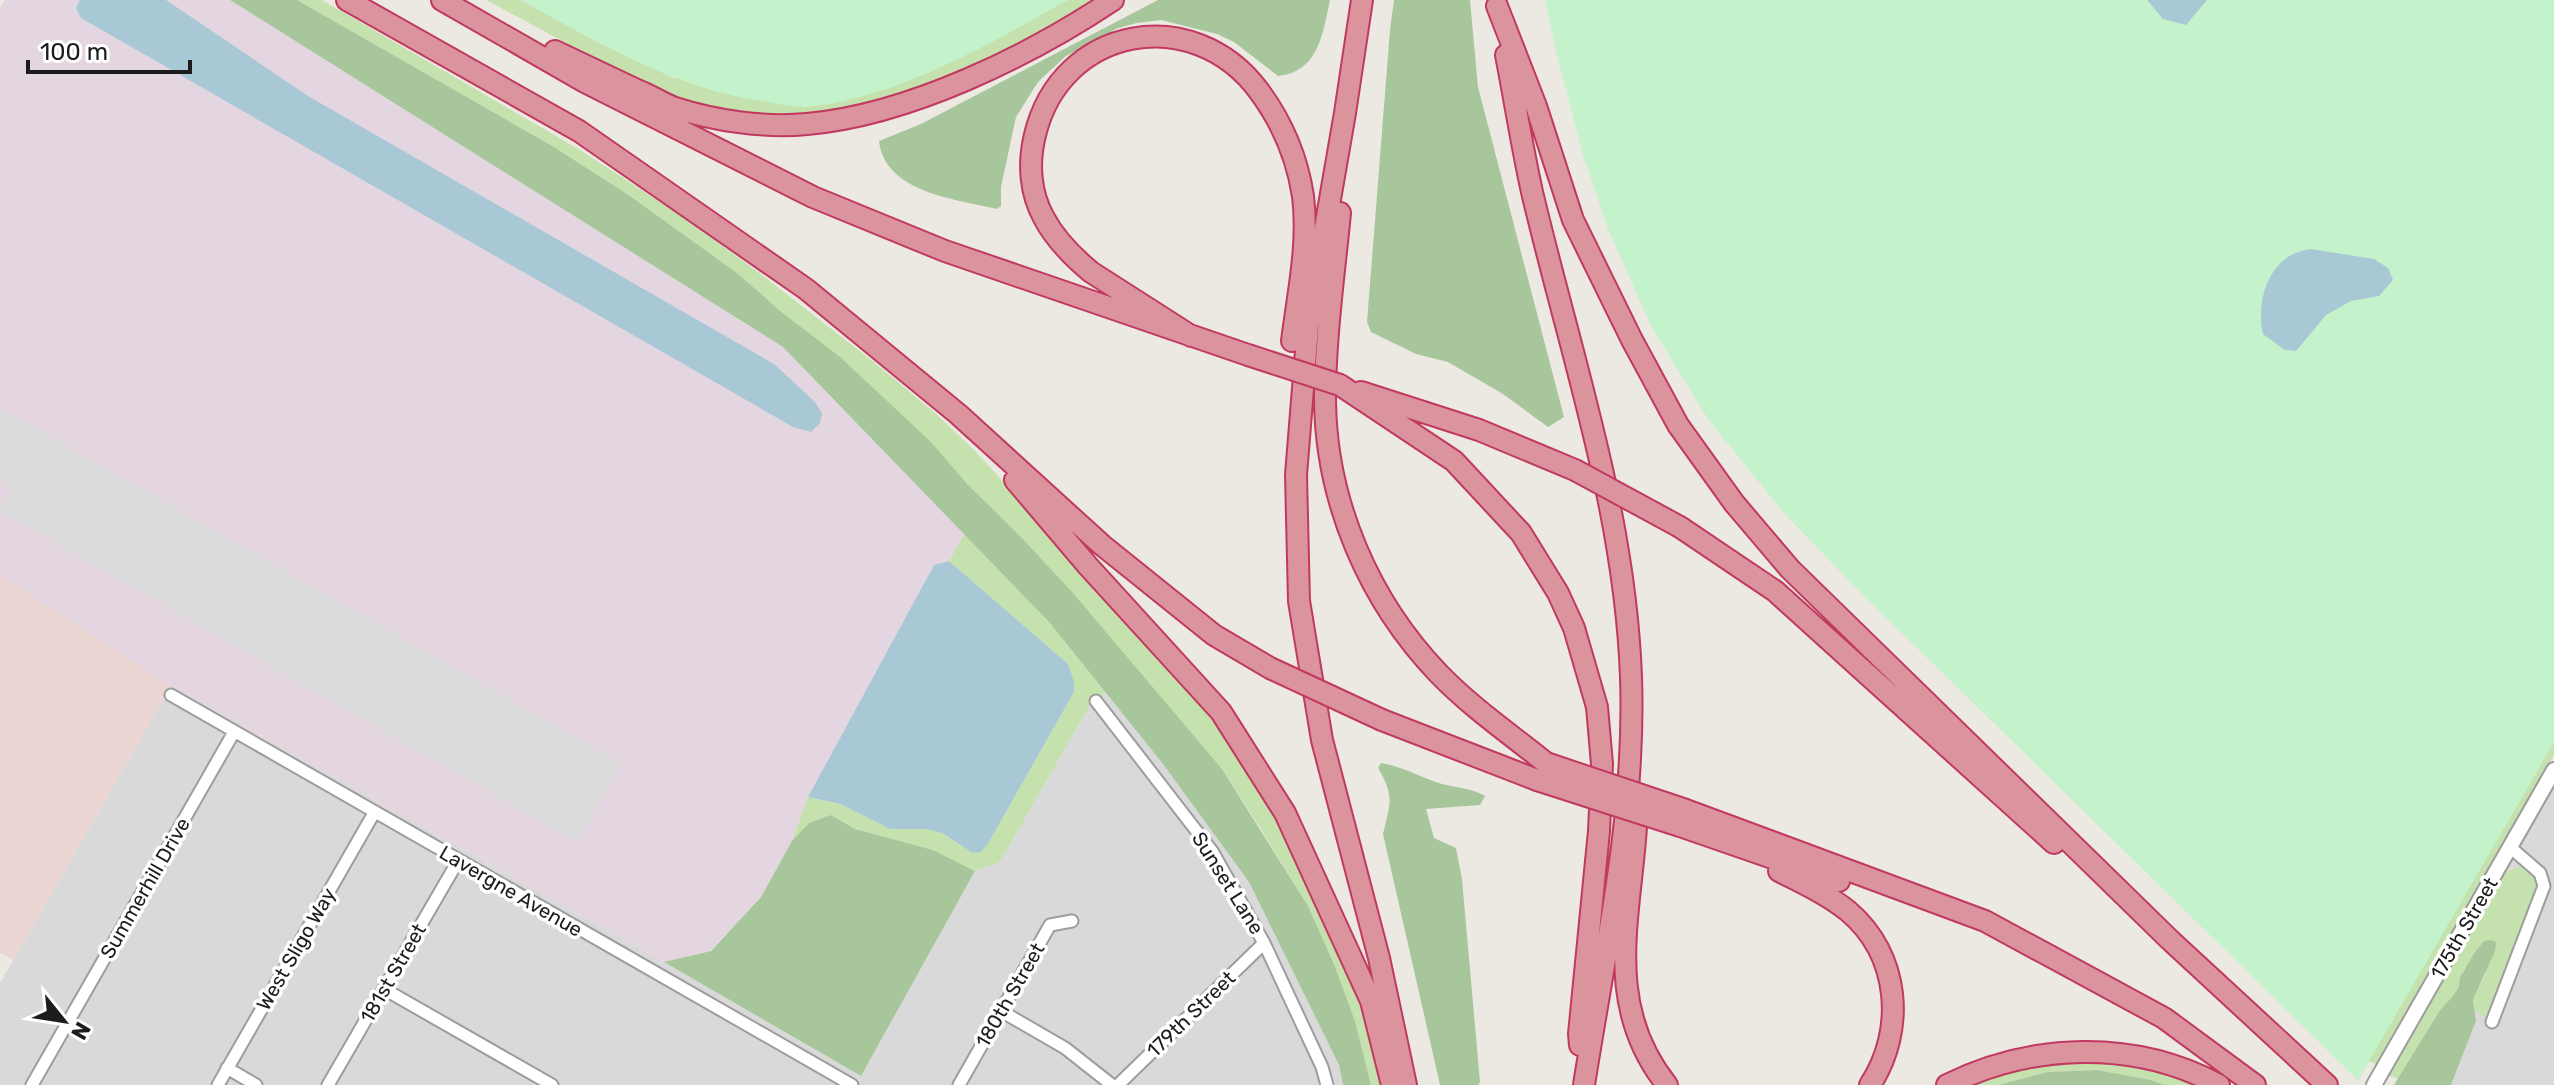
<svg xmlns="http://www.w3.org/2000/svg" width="2554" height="1085" viewBox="0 0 2554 1085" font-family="Rubik,sans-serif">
<rect width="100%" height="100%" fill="#ece9e3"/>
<!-- residential -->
<path fill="#dad9d9" d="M171,686L664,962L861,1076L975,871L1000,862L1090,705L1105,692L1163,764L1249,882L1339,1065L1343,1085H0V983Z
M2554,787V1085H2451L2476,1021L2474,1010L2488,1019L2512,868L2504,872Z"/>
<!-- commercial -->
<path fill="#ebd6d4" d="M0,575L171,686L13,960L0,953Z"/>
<!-- industrial -->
<path fill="#e4d6e1" d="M5,0H230L783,347L964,534L949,561L934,565L808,797L792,841L761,897L710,951L664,962L171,686L0,575V8Z"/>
<!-- grass -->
<path fill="#c4e1ae" d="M297,0H322L580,150L677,213L758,272L875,363L935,413L971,447L1135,622L1251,764L1351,974L1370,1038L1380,1085H1371L1355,1021L1334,964L1308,906L1257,823L1222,769L1019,535L737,273L630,196L554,147Z
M486,0H521L599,43L674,78L912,79L1009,33L1001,0H1102L1055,27L957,73L876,104L818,115L766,117L729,113L678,99L628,76Z
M964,534L1049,622L1105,692L1090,705L1000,862L975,871L933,850L855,829L831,815L809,823L792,841L808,797L840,804L890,829H927L942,833L963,847L989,842L1074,692L1068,664L949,561Z
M2554,742V755L2376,1064L2369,1061L2358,1080L2300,1022L2303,983L2493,846Z
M2522,866C2532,871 2535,877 2536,888L2489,1020L2474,1010L2473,1000L2486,973L2465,967L2460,977L2459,986L2453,996L2440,1010L2398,1079L2388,1075L2504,872Z
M2096,1060L2151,1068L2198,1085H2164L2151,1080L2097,1070L2047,1072L1998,1085H1968L2043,1062Z"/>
<!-- forest -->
<path fill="#a7c69c" d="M230,0H297L554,147L630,196L737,273L780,311L840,357L931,442L967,484L1019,535L1072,592L1222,769L1308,906L1334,964L1355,1021L1371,1085H1343L1339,1065L1249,882L1163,764L1049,622L783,347Z
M1158,0H1330C1323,32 1319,72 1278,76L1234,42L1217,34L1161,20L1137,23L1118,28L1066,56L1038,82L1016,117L1001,187V206L997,209C956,199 885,193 879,141L921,124Z
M1394,0H1470L1478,87L1564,417L1548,427L1503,394L1448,362L1416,354L1371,332L1367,322L1390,30Z
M1381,763C1405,767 1421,778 1442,784C1458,788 1471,788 1485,796L1480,805L1426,809L1434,838L1456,848L1462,879L1480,1082L1478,1085H1440L1383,834C1390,804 1395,796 1378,768Z
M831,815L855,829L933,850L975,871L861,1076L664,962L711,951L761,897L792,841L809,823Z
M2492,940L2496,942L2495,951L2473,1000L2476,1021L2451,1085H2394L2440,1010L2453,996L2459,986L2460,977L2475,952L2484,941Z
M2097,1070L2151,1080L2164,1085H1998L2047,1072Z"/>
<!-- park -->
<path fill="#c4f2ca" d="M521,0H1068C992,43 892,101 804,107C792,107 779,104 767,102C678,90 599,43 521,0Z
M1545,0H2554V742L2358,1080L1862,594L1783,512L1708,419L1651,326L1608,229L1582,152L1556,51Z"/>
<!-- parking -->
<path fill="#dcdcdc" d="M0,408L622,764L577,842L0,511L11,489L0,480Z"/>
<!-- water -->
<path fill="#a8c8d5" d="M80,0H166L308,96L774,364L815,402L822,414L820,423L811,432L793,427L81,18L76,8Z
M2147,0H2207L2186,25L2163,19Z
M2311,249L2374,259L2388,268L2393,280L2379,296L2351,301L2326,315L2296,351L2285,350L2263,334C2255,298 2271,253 2311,249Z
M949,561L1068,664L1074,682V692L989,842L981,852L973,853L942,833L927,829H890L840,804L808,797L934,565Z"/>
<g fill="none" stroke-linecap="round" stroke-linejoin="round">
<defs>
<path id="minor" d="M171,695L852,1085
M1096,701L1212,851L1264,943L1322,1067L1327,1085
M384,989L552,1085
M1001,1011L1065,1048L1112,1085
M2492,1022L2544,886L2540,873L2510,847
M227,1068L256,1085
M32,1085L234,732
M218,1085L374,813
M328,1085L458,861
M959,1085L1050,925L1072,921
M1118,1085L1264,943"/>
<path id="tertiary" d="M2374,1085L2554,770"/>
<path id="motorway" d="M347,0L579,131L806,289L958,414L1102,545L1214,635L1270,668
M442,0L585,82L813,197L945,251L1248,355
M1362,0L1345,113L1308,326L1296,475L1299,601L1322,740L1379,958L1406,1085
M1497,6L1536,106L1573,220L1632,340L1678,425L1734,503L1790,569L2170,940L2327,1085
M555,51C582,64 610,77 637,90C650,95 662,103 675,108C716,121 765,128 807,124C909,115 1029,56 1113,0
M1506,55C1515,101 1522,147 1532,192C1570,353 1625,510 1631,677C1636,814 1605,951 1584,1085
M1340,213C1334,275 1325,338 1325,400C1326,502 1369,601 1439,674C1471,707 1510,734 1546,763
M1191,336L1091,272C1073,257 1055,239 1044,218C1030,193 1028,163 1035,135C1061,26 1193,2 1259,91C1282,122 1297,157 1303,196C1309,244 1298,293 1292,341
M1340,385L1454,461L1521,533L1558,593L1574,628L1597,707L1602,764L1599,831L1579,1034L1580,1045
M1361,392L1479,430L1575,470
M1015,480L1088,566L1221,712L1285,813L1371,1001L1392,1085
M1680,527L1775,591L2054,843
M1382,720L1537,780
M1686,810L1985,921L2164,1018L2255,1085
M1680,826L1839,881
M1636,827C1630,919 1603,1005 1667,1085
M1779,871C1802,883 1827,894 1848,911C1900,955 1906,1030 1870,1085
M1947,1085C2032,1043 2134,1039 2219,1085"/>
</defs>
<!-- minor casing -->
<use href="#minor" stroke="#9d9d9d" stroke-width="15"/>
<!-- tertiary casing -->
<use href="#tertiary" stroke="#9d9d9d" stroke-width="18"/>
<!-- motorway casing -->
<use href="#motorway" stroke="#c13961" stroke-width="24"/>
<!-- minor -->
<use href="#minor" stroke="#fff" stroke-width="11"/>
<!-- tertiary -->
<use href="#tertiary" stroke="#fff" stroke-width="14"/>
<!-- motorway -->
<use href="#motorway" stroke="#db939d" stroke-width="20"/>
<defs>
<path id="motorway-bridge" d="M1248,355L1340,385
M1575,470L1680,527
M1270,668L1382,720
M1546,763L1686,810
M1537,780L1680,826"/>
</defs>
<!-- motorway-bridge casing -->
<use href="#motorway-bridge" stroke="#c13961" stroke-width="24" stroke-linecap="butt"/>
<!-- motorway-bridge -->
<use href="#motorway-bridge" stroke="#db939d" stroke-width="20"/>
</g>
<g text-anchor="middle" stroke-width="7" stroke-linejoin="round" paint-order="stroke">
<!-- street labels -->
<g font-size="20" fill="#1c1c1c" stroke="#fff">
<text transform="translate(1228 883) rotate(58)" y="7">Sunset Lane</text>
<text transform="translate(145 888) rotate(-60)" y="7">Summerhill Drive</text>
<text transform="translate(511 891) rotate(30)" y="7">Lavergne Avenue</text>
<text transform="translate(2464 928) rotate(-60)" y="7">175th Street</text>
<text transform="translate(296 949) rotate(-60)" y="7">West Sligo Way</text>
<text transform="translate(393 973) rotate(-60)" y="7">181st Street</text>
<text transform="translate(1010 995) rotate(-60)" y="7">180th Street</text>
<text transform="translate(1191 1014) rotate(-44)" y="7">179th Street</text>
</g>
</g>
<!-- north arrow -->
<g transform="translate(64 1021) rotate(120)" stroke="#ffffff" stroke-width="6" paint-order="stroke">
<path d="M0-6L14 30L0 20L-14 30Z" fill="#1c1c1c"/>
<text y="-12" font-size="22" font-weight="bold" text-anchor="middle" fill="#1c1c1c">N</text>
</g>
<!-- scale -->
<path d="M28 60v12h162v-12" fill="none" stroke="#1c1c1c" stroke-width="4"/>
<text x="40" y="60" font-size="24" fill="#1c1c1c" stroke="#ffffff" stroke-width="6" paint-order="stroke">100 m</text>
</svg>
